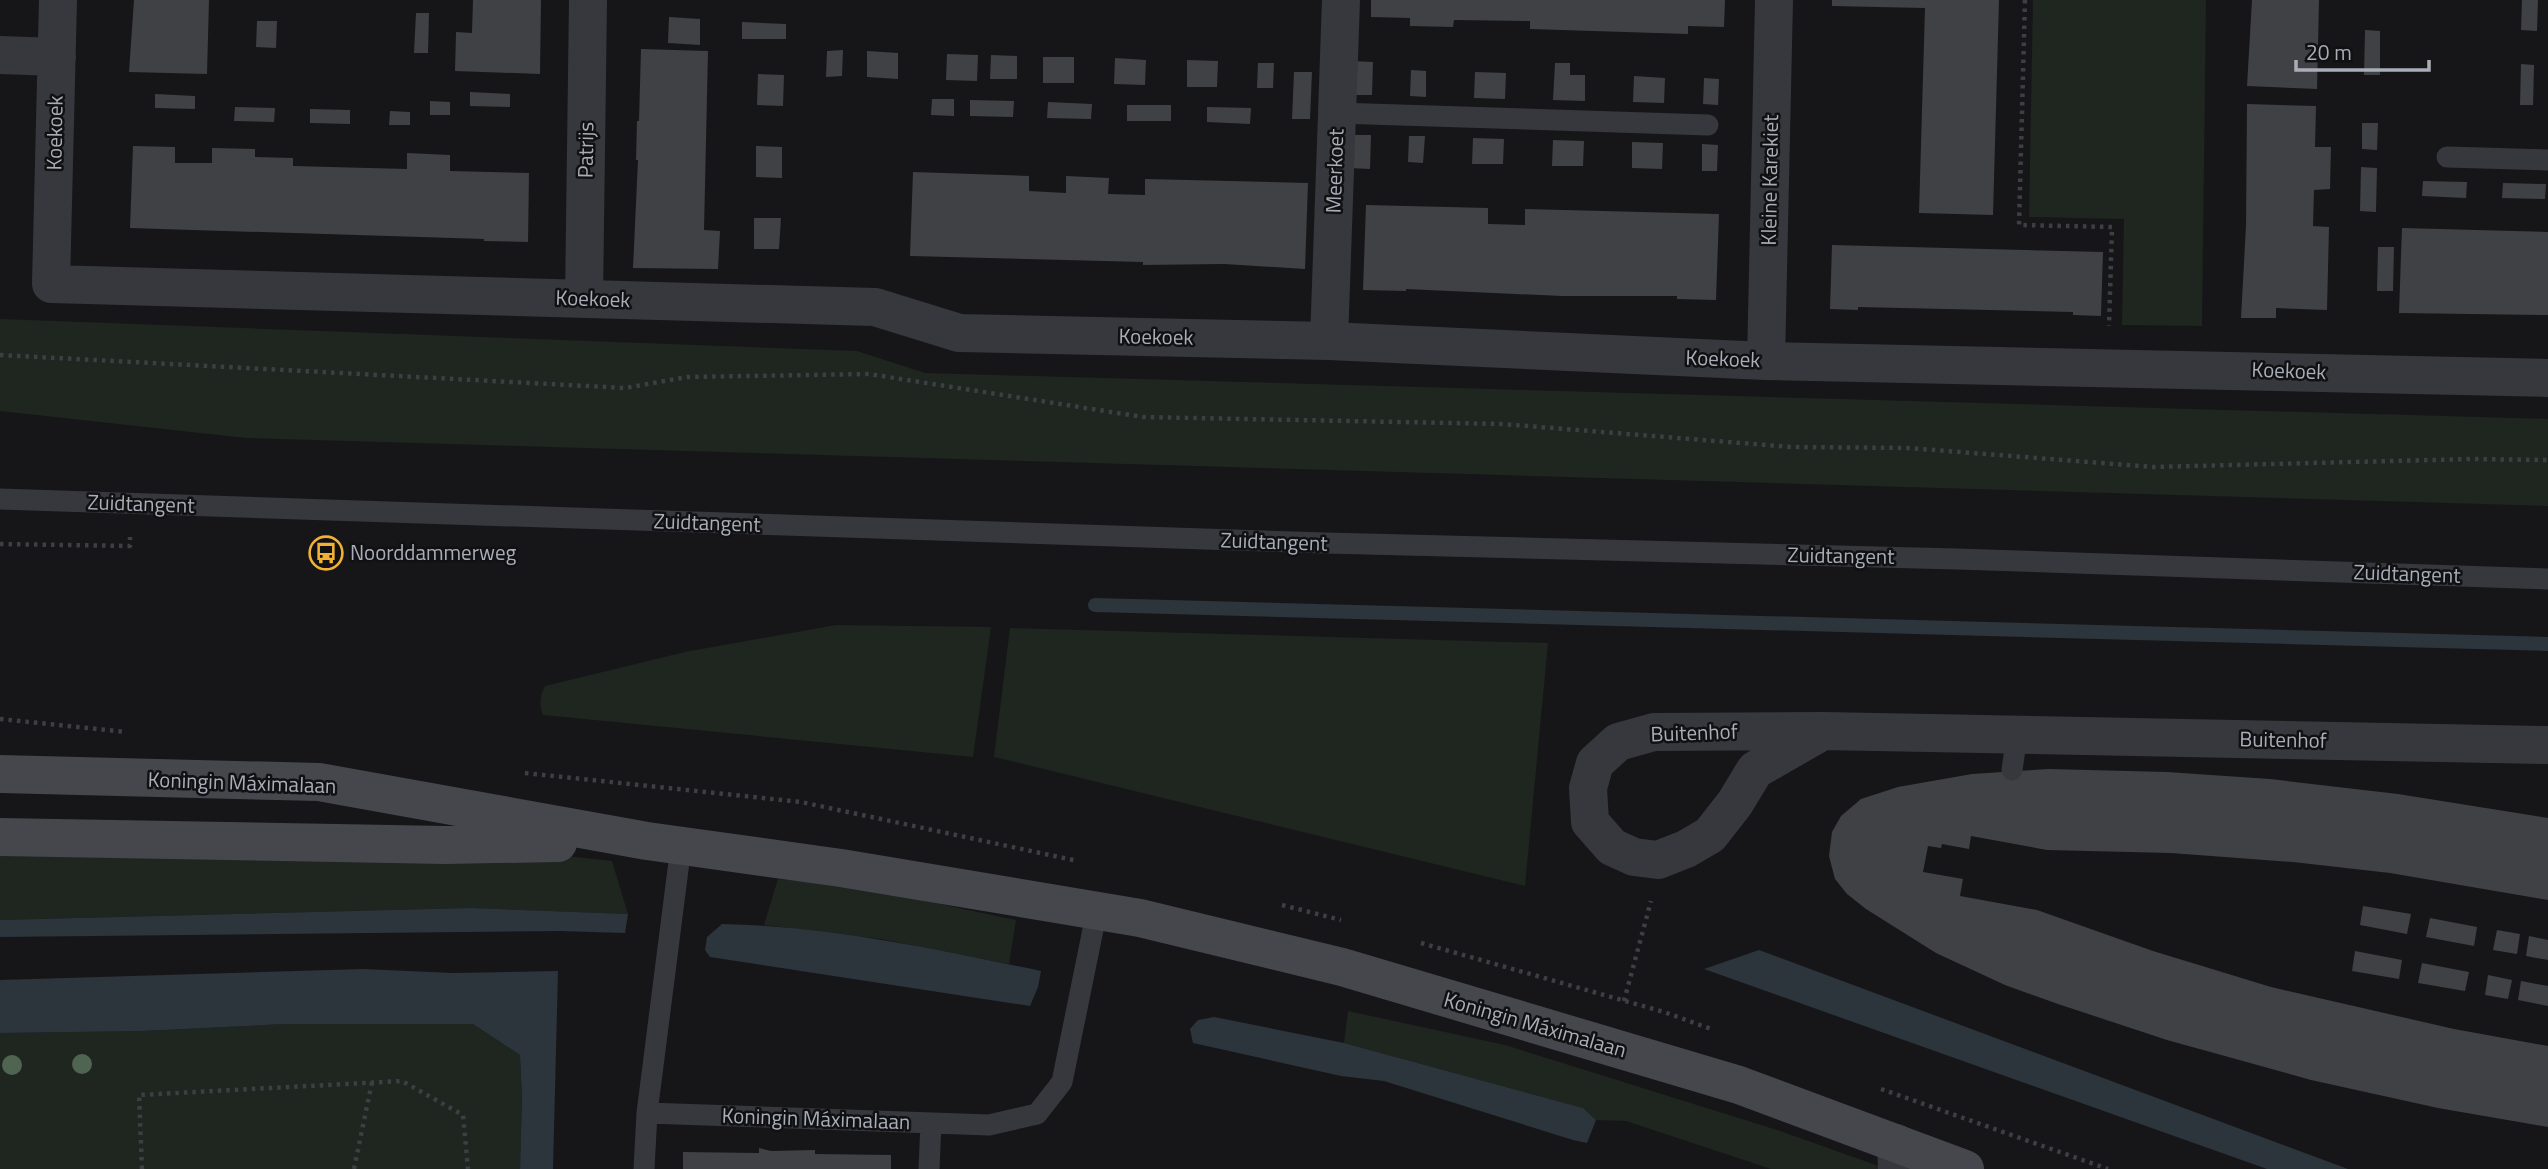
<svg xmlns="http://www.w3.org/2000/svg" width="2548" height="1169" viewBox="0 0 2548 1169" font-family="'Titillium Web',sans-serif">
<rect width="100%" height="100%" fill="#161618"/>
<!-- green -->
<path fill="#1e261f" d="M2033,0H2206L2202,326L2122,325L2124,219L2029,217Z
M0,319L857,351L925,373L2548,419V506L246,438L0,411Z
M836,625L991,627L973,757L543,715C539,704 540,696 545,686L685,652Z
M1010,628L1548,643L1525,886L994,757Z
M0,856H565L612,861L628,914L471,908L0,920Z
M778,879L849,885L1016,920L1009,964L881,939L764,925Z
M1348,1011L1505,1045L1777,1130L1887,1169H1771L1626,1121L1596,1120L1583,1108L1344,1043Z
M284,1024H473L520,1055L522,1097L520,1169H0V1033L143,1031Z"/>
<!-- water -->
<path fill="#2c353c" d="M471,908L628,914L625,933L559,931L0,937V920Z
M722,924C829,926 936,949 1041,971L1038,987L1030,1006L710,957L705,950L707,937Z
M1759,950L2348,1169H2267L1704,969Z
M363,969L453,973L558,971L553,1169H520L522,1097L520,1055L473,1024H284L143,1031L0,1033V980Z
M1214,1017L1344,1043L1583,1108L1596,1120L1587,1143L1573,1140L1384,1081L1341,1076L1193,1043L1190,1029L1198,1020Z"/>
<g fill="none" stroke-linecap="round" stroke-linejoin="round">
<!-- stream -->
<path stroke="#2c353c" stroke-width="14" d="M1095,605L2548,644"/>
</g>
<!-- building -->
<path fill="#404145" d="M134,0H209L207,74L129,72Z
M473,0H541L540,74L455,71L456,32L472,33Z
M1371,0H1725L1724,27L1688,26V34L1530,29V21L1454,20L1453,27L1410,26V18L1371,17Z
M1832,0H1999L1993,215L1919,213L1925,8L1832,6Z
M2252,0H2319L2317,89L2247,86Z
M2522,0H2538L2537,31L2521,30Z
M416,13H429L428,53H414Z
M669,17L700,19V45L668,43Z
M257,21H277L276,48L256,47Z
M742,22L786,24V39H742Z
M2365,30L2380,31V75H2364Z
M641,49L708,51L704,230L720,231L718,269L633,268L638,160H636L637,121H639Z
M843,50L842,76L826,77L827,51Z
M867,51L898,53V79L867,77Z
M947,54L978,55L977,81L946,80Z
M991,55L1017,56V79H990Z
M1043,57H1074V83H1043Z
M1115,58L1146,60L1145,85L1114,84Z
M1187,60L1218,61L1217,87H1187Z
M1352,61L1373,62L1372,95H1351Z
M1258,63H1274L1273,88H1257Z
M1555,63H1570V75H1585V101L1553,100Z
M2521,64L2534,65L2533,105H2520Z
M1411,70L1426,71V97L1410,96Z
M1294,72H1312L1310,119H1292Z
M1475,72L1506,73L1505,99L1474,98Z
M758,74L784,75L783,106L757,105Z
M1634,76L1665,78L1664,103L1633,102Z
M1704,78L1719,79L1718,105L1703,104Z
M470,92L510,94V107L470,106Z
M155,94L195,96V109L155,108Z
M932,99H954V116L931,115Z
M970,100L1014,101L1013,117L970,116Z
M430,101L450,102V115H430Z
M1048,102L1092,104L1091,119L1047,118Z
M2247,104L2316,106L2315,147H2331L2330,189L2314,190L2313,226L2329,227L2327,310L2276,308V318H2241L2246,226Z
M1127,105H1171V121H1127Z
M235,107L275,108L274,122L234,121Z
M1207,107L1251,108L1250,124L1207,122Z
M310,109L350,110V124L310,123Z
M390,111L410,112V125H389Z
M2362,123H2378L2377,150L2362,149Z
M1349,135H1371L1370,169L1349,168Z
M1409,136H1425L1423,163L1408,162Z
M1473,138L1504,139L1503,164H1472Z
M1553,140L1584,141L1583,166H1552Z
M1632,142L1663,143L1662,169L1632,168Z
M1702,144L1718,145L1717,171H1702Z
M133,146L175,147V163H212V148L255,149V157L293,158V166L407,169V153L450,155V171L529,173L528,242L484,241V239L130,228Z
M756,146L782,147V178L756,177Z
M2361,167L2377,168L2376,212L2360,211Z
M913,172L1029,176V191L1066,193V176L1109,178L1108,194L1145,195V179L1308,183L1305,269L1224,264L1143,265V262L910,256Z
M2423,181L2467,182L2466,198L2422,196Z
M2503,183L2546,184L2545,199L2502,198Z
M1366,205L1488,208V224L1525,225V209L1719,214L1716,300L1677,299V296H1562L1406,289V291L1363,290Z
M754,218H781L779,249H754Z
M2402,228L2548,232V315L2399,313Z
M1832,245L2103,252L2101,316L2073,315V312L1858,307V310L1830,309Z
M2378,247H2394L2393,291H2377Z
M2049,769L2167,772L2270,779L2398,794L2548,818V900L2390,873L2293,862L2171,853L2047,850L1971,836L1969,849L1942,844L1941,848L1928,846L1923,872L1963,879L1960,896L2037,910L2153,951L2271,987L2454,1029L2548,1046V1127L2438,1108L2311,1080L2167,1040L2058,1004L2005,985L1936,953L1866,909L1847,894L1835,879L1829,856L1832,832L1841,816L1861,799L1898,787L1972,774Z
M2363,906L2411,914L2407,934L2360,925Z
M2430,918L2477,927L2474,946L2426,937Z
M2497,930L2520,934L2517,954L2493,950Z
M2529,936L2548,940V960L2526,956Z
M2355,951L2402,960L2399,979L2352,971Z
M2422,963L2469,972L2465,991L2418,983Z
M2488,975L2512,980L2508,999L2485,995Z
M2521,981L2548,986V1006L2518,1000Z
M759,1148L771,1151L815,1150V1154L891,1155V1169H683V1152L759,1153Z"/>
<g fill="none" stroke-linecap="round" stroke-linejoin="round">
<!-- path -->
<path stroke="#3d3f44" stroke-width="4.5" stroke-dasharray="3.5 5" stroke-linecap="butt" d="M2025,0L2019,225L2112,227L2109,326
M0,355L625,388L687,377L869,374L1143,417L1502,424L1791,447L1908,448L2153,467L2471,459L2548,460
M0,544L130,546V537
M0,719L126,732
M525,773L801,802L1078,861
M1282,905L1341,920
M1421,943L1664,1012L1714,1030
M1624,1001L1651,901
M1881,1089L2108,1169
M142,1169L139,1095L402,1081L463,1115L468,1169
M354,1169L372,1082"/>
<!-- lane -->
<path stroke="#37383d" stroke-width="21" d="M1337,113L1708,125
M2447,157L2548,160
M0,499L1326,543L1957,559L2548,579
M2012,770L2017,735
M681,846L647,1113L989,1125L1037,1114L1062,1082L1097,910
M644,1169L647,1113
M929,1169L931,1123"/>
<!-- street -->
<path stroke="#37383d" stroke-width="38" d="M58,0L51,284L875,307L959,333L1329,341L1766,361L2548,378
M0,55L57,57
M584,299L588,0
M1329,341L1341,0
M1766,361L1774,0
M1823,731L1755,770L1735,803L1710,835L1686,849L1658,860L1634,857L1612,847L1590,822L1588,788L1595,763L1618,742L1654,732L1823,731L2548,745
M1896,1143L1897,1169"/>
<!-- secondary -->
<path stroke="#45474d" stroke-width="38" d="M0,774L319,782L647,841L841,868L1140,918L1342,967L1739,1085L1965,1169
M0,837L445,845L558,843"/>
</g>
<!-- trees -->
<g fill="#506452">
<circle cx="82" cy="1064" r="10"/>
<circle cx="12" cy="1065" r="10"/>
</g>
<!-- icons -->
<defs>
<symbol id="bus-ring" viewBox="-11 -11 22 22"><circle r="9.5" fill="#111113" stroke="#f2b134" stroke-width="1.5"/><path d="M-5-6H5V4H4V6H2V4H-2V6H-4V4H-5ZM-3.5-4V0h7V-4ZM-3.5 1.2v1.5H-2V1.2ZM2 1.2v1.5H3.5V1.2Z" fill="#f2b134"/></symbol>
</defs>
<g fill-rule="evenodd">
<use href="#bus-ring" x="307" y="534" width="38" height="38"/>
</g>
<g text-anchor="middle" stroke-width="5" stroke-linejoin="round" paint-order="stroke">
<!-- street labels -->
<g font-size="21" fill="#a8adb8" stroke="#111113">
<text transform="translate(55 133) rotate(-89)" y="7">Koekoek</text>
<text transform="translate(586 150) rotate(-89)" y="7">Patrijs</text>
<text transform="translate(1335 171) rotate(-88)" y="7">Meerkoet</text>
<text transform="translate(1770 180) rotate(-89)" y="7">Kleine Karekiet</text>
<text transform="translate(593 299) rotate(2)" y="7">Koekoek</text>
<text transform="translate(1156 337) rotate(1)" y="7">Koekoek</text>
<text transform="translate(1723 359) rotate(2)" y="7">Koekoek</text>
<text transform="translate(2289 371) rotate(2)" y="7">Koekoek</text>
<text transform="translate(141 504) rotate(2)" y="7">Zuidtangent</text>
<text transform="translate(707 523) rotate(2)" y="7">Zuidtangent</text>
<text transform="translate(1274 542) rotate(2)" y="7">Zuidtangent</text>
<text transform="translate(1841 556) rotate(1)" y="7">Zuidtangent</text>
<text transform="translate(2407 574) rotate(2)" y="7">Zuidtangent</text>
<text transform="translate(1694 733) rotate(-2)" y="7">Buitenhof</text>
<text transform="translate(2283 740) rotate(1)" y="7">Buitenhof</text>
<text transform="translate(242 783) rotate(2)" y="7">Koningin Máximalaan</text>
<text transform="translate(1535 1025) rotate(16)" y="7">Koningin Máximalaan</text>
<text transform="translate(816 1119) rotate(2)" y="7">Koningin Máximalaan</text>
</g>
<!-- poi labels -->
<g font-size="21" fill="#a8adb8" stroke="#111113" text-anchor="start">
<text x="350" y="560">Noorddammerweg</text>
</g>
</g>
<!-- scale -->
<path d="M2296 60v10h133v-10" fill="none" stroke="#a8adb8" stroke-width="3.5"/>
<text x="2306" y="60" font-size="21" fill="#a8adb8" stroke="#111113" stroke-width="5" paint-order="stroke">20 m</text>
</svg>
